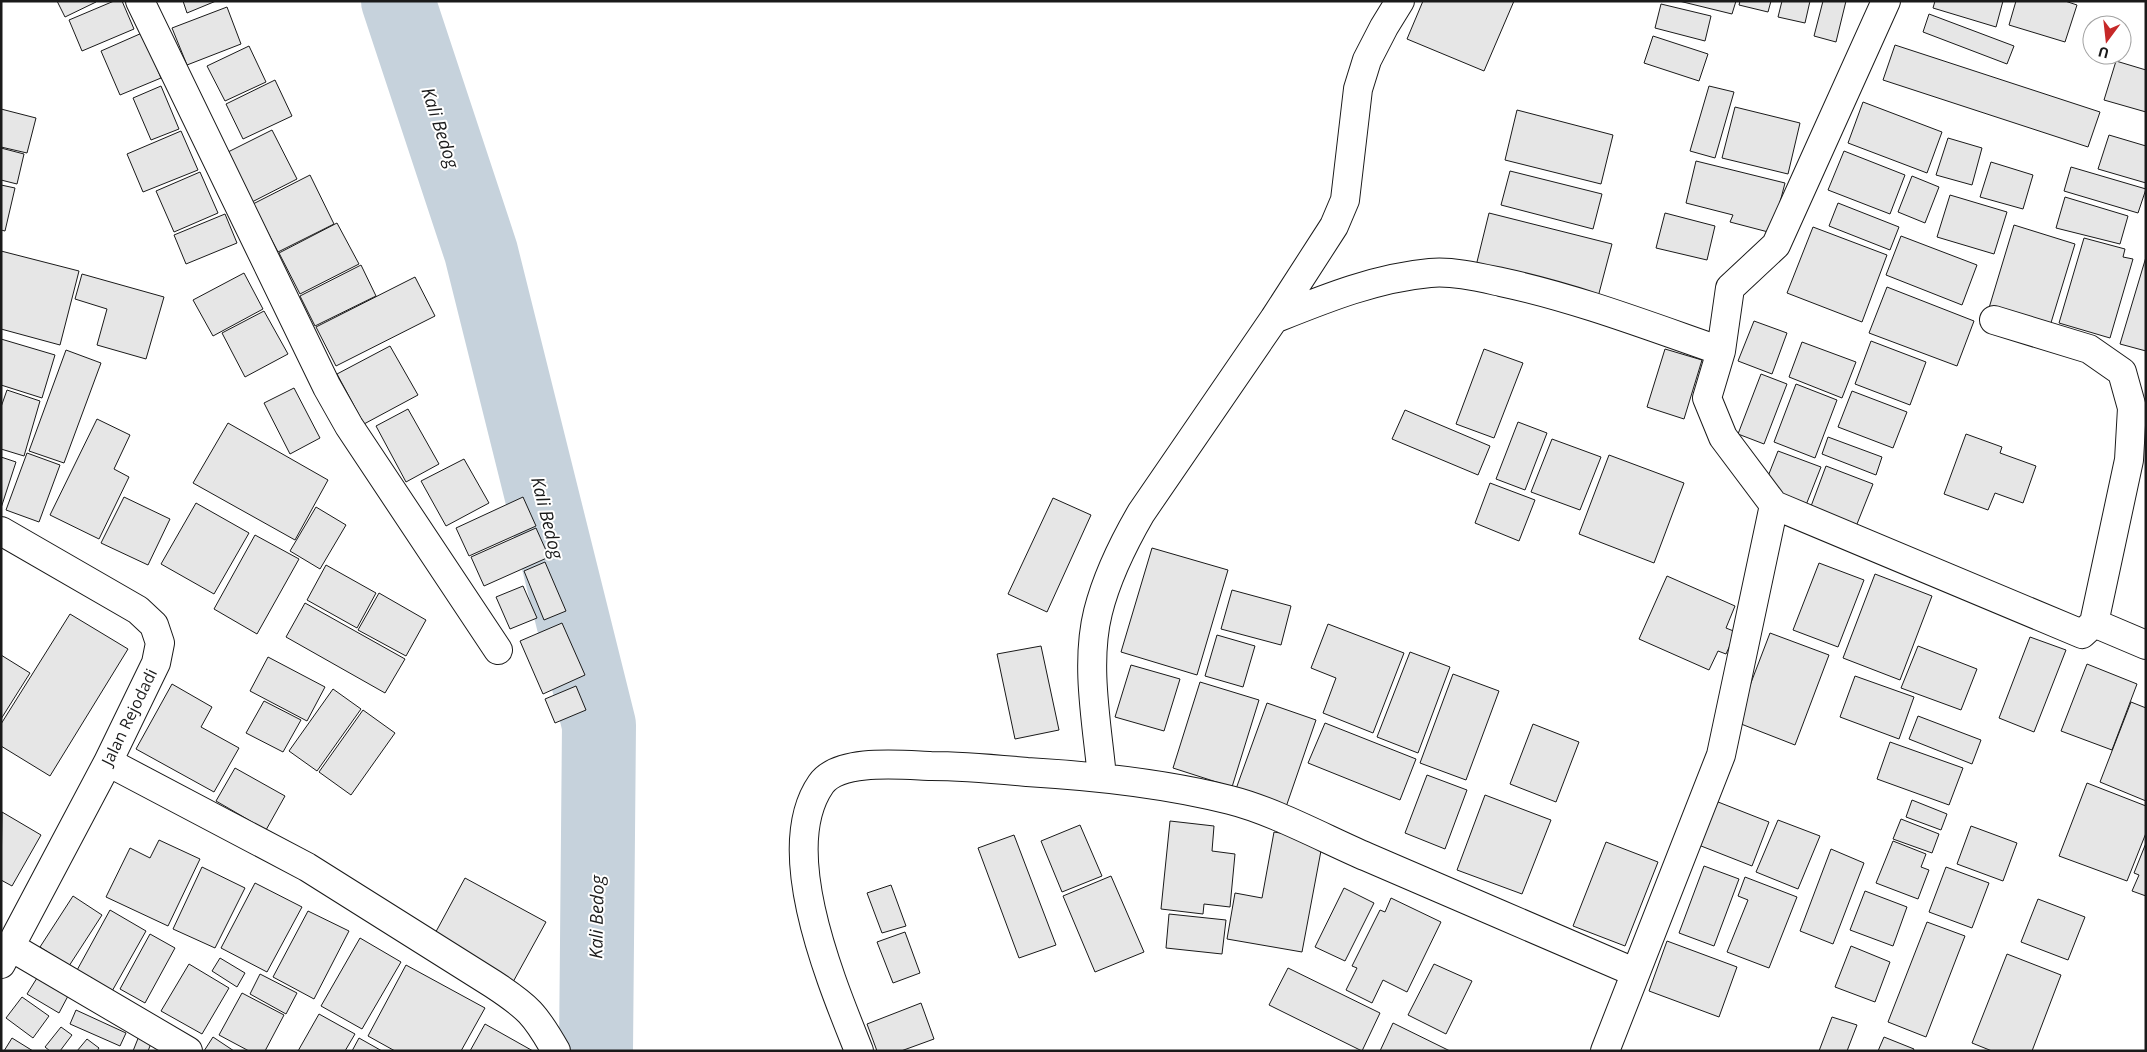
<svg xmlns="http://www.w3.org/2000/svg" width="2147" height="1052" viewBox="0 0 2147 1052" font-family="'Open Sans',sans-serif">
<rect width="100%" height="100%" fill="#fff"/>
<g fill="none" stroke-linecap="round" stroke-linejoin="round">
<!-- river -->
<path stroke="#c6d2dc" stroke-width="74" d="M398,1L481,252L599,725L596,1051"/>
</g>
<!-- building -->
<path fill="#e6e6e6" stroke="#1a1a1a" d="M57,1H96V2L65,17Z
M114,1H122L134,29L82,51L69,20Z
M183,1H216L187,13Z
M1423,1H1514L1484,71L1407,39Z
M1679,1H1736L1732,14Z
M1740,1H1771L1768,12L1739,5Z
M1782,1H1810L1805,23L1778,17Z
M1823,1H1846L1836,42L1814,36Z
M1935,1H2003L1996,27L1933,8Z
M2016,1H2065L2077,5L2065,42L2009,25Z
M1661,4L1711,16L1705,41L1655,28Z
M227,7L241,44L187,65L172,28Z
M1929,14L2014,46L2007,64L1923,32Z
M142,33L161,78L120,95L101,51Z
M1653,36L1708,54L1699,81L1644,63Z
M1895,45L2100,112L2088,147L1883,80Z
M249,46L266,82L225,101L207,66Z
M2116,61L2146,70V112L2104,100Z
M275,80L292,116L243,139L226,104Z
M161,86L179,129L151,140L133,98Z
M1709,86L1734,92L1715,158L1690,151Z
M1863,102L1942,132L1927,173L1848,143Z
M1735,107L1800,123L1788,174L1722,158Z
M1,109L36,118L27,153L1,147Z
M1517,110L1613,135L1601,184L1505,160Z
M272,130L297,179L252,202L226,153Z
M181,131L198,170L143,192L127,154Z
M2109,135L2146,146V183L2098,169Z
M1948,138L1982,148L1972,185L1936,175Z
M1,148L24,154L17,184L1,180Z
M1844,151L1905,175L1890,214L1828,190Z
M1696,161L1785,183L1772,233L1730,222L1733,215L1686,203Z
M1991,162L2033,175L2023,209L1980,197Z
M2071,167L2146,189L2138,213L2064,191Z
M1510,171L1602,194L1593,229L1501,205Z
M200,172L218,213L174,232L156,191Z
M310,175L334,224L278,252L253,204Z
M1912,176L1939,187L1925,223L1898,212Z
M1,185L15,188L5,231L1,230Z
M1950,195L2007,212L1994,254L1937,237Z
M2065,197L2128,216L2120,244L2056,228Z
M1838,203L1899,227L1890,250L1829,226Z
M1489,213L1612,244L1598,297L1476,266Z
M1665,213L1715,226L1707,260L1656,248Z
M225,214L237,243L186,264L174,235Z
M337,223L359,264L300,294L279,253Z
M2014,225L2075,244L2050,326L1989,308Z
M1813,227L1887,255L1862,322L1787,293Z
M1901,236L1977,265L1962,305L1886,275Z
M2084,238L2125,249L2123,257L2133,259L2110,338L2059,323Z
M1,251L79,271L60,345L1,329Z
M2146,257V351L2120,344Z
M361,265L376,296L315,326L300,296Z
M244,273L263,309L213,336L193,300Z
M82,274L164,297L146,359L97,345L107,309L75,299Z
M415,277L435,316L336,366L316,327Z
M1887,287L1974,321L1957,366L1869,333Z
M264,311L288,354L245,377L222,333Z
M1754,321L1787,333L1772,374L1738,361Z
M1,339L55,355L42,398L1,385Z
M1871,341L1926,362L1910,405L1855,384Z
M1802,342L1856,362L1842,398L1789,377Z
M390,346L418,395L364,424L337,374Z
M1484,349L1523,363L1494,438L1456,424Z
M1665,349L1702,360L1684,419L1647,407Z
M66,350L101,363L64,463L29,451Z
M1761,374L1787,384L1764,444L1738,434Z
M1796,384L1837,400L1815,458L1774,442Z
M294,388L320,438L290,454L264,403Z
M7,390L40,401L24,456L1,449V407Z
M1852,391L1907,412L1893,448L1838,427Z
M408,409L439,464L406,482L376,426Z
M1405,410L1490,446L1478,475L1392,439Z
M97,419L130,435L114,469L129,477L99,539L50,515Z
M1518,422L1547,433L1525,490L1496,479Z
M228,423L328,480L295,540L193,483Z
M1966,434L2002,447L2000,453L2036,466L2023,503L1995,493L1988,510L1944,494Z
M1828,437L1882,457L1876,475L1822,454Z
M1552,439L1601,457L1580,510L1531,492Z
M1778,451L1821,467L1806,505L1763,489Z
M27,453L60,465L39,522L6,510Z
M1609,455L1684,483L1654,563L1579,534Z
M1,457L16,462L1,508Z
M464,459L489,503L446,526L421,481Z
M1826,466L1873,484L1853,534L1807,517Z
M1490,483L1535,500L1519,541L1475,523Z
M124,497L170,519L148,565L101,543Z
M523,497L536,526L469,556L456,528Z
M1053,498L1091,515L1047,612L1008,594Z
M196,503L249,533L214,594L161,564Z
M316,507L346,525L320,569L290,551Z
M536,528L549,557L484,586L471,557Z
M255,535L299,559L257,634L214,609Z
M1152,548L1228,570L1197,675L1121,652Z
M545,562L566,611L544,620L524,571Z
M1819,563L1864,580L1838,647L1793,630Z
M326,565L376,593L357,628L307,600Z
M1875,574L1932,596L1900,680L1843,658Z
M1667,576L1735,606L1726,628L1736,632L1726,654L1718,651L1709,670L1639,639Z
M523,586L537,618L510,629L496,597Z
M1232,590L1291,606L1281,645L1221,629Z
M379,593L426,620L406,656L358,630Z
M305,603L405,659L385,693L286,637Z
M70,614L128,649L50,776L1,746V724Z
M562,623L585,675L543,694L520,641Z
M1328,624L1404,653L1373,733L1323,713L1336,678L1311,668Z
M1770,633L1829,655L1795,745L1736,722Z
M1217,635L1255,646L1243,687L1205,676Z
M2030,637L2066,650L2034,732L1999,718Z
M1041,646L1059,730L1015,739L997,654Z
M1918,646L1977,669L1961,710L1901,688Z
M1410,652L1450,667L1418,753L1377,737Z
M1,655L30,673L1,719Z
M268,657L325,687L307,721L250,691Z
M2087,664L2137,684L2112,750L2061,731Z
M1131,665L1180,679L1164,731L1115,717Z
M1453,674L1499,691L1466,780L1420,763Z
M1855,676L1914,697L1899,739L1840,717Z
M1200,682L1259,700L1232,787L1173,768Z
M172,684L212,707L201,727L239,748L214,792L136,749Z
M576,686L586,710L555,723L545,699Z
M333,689L361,709L317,771L289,751Z
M264,701L301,720L283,752L246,733Z
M2131,702L2146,708V801L2100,782Z
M1267,703L1316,720L1286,807L1236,789Z
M363,710L395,733L351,795L319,772Z
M1918,716L1981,740L1972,764L1909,739Z
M1325,723L1416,759L1400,800L1308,763Z
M1533,724L1579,742L1556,802L1510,784Z
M1890,742L1963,768L1949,805L1877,779Z
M235,768L285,796L266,830L216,801Z
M1427,775L1467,790L1445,849L1405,833Z
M2087,783L2146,806V833L2127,881L2059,856Z
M1485,795L1551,820L1522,894L1457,870Z
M1713,800L1769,822L1752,866L1696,844Z
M1912,800L1947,814L1941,830L1906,817Z
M2,812L41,835L12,886L1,880Z
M1901,819L1939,834L1932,853L1893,839Z
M1778,820L1820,836L1798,889L1756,872Z
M1170,821L1214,826L1212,851L1235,854L1230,907L1204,904L1203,914L1161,909Z
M1080,825L1102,876L1062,892L1041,841Z
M1971,826L2017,843L2003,881L1957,864Z
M1274,832L1323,840L1302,952L1227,939L1235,893L1262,898Z
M1014,835L1056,945L1019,958L978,848Z
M159,840L200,859L168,926L106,897L130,848L150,858Z
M1893,841L1926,854L1921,867L1929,870L1918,899L1876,883Z
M1606,842L1658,862L1625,946L1573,926Z
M2146,843V896L2132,891L2139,875L2134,873Z
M1831,849L1864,863L1833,944L1800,931Z
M1704,866L1739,879L1714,946L1679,933Z
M202,867L245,888L215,948L173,929Z
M1946,867L1989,883L1972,928L1929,912Z
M1111,876L1144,952L1095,972L1063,896Z
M1745,877L1797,897L1769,968L1727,952L1748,900L1738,896Z
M465,878L546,922L513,982L432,939Z
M255,883L302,907L267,972L221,948Z
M891,885L906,926L882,933L867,893Z
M1344,888L1374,903L1345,961L1315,947Z
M1865,891L1907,907L1893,946L1850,930Z
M73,896L102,915L69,966L40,947Z
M1391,898L1441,922L1407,992L1383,980L1372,1003L1346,990L1357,968L1352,966L1380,910L1385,912Z
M2038,899L2085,917L2068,960L2021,942Z
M110,910L146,931L111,993L76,972Z
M308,911L349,931L314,999L273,977Z
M1169,914L1226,920L1222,954L1166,948Z
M1927,922L1965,936L1926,1037L1888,1022Z
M905,932L920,973L893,983L877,942Z
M150,934L175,948L145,1003L120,989Z
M360,938L401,962L362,1029L321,1006Z
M1667,941L1737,967L1719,1017L1649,991Z
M1851,946L1890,962L1875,1002L1835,987Z
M2007,954L2061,975L2032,1051H1992L1972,1043Z
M220,958L245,973L237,987L212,971Z
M189,964L229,988L202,1034L161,1011Z
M1434,964L1472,981L1446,1034L1408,1015Z
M406,965L485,1008L461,1051H395L368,1036Z
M1288,968L1380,1013L1362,1051L1269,1005Z
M260,974L297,993L286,1014L250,994Z
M37,978L68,996L59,1013L27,994Z
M242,993L284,1015L265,1051H249L219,1035Z
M22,997L49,1016L33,1038L6,1018Z
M921,1003L934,1039L901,1051H877L867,1024Z
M76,1010L126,1033L120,1046L70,1024Z
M319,1014L355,1034L345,1051H298Z
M1832,1017L1857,1025L1847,1051H1819Z
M1393,1023L1450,1051H1380Z
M485,1024L533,1051H470Z
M61,1027L72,1035L60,1051H50L45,1047Z
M139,1036L152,1041L148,1051H133Z
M213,1037L234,1051H204Z
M1884,1037L1914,1049L1913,1051H1878Z
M12,1038L33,1051H4Z
M359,1038L382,1051H352Z
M87,1039L99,1048L97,1051H77Z"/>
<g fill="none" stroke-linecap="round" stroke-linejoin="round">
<defs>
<path id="street" d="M140,1L327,387L349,426L498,650
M1886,1L1776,245L1730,288L1721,351L1707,398L1723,437L1774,505L2082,634L2094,623L2146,645
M1274,319C1324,299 1375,278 1430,273C1453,271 1478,277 1501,282C1576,298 1649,326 1721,351
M1994,320L2089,349L2122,372L2132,408L2129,460L2094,623
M1,531L138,610L154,625L160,643L156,663L108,762L1,964
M108,762L307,867L493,984C528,1007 535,1014 556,1051
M1102,777C1097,724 1085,664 1098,612C1107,576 1123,544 1141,513L1274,319L1334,226L1345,200L1358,89L1367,60L1384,27L1400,1
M11,947L188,1051
M859,1051C832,983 775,850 821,784C839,758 903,765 931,766C963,766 995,769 1027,772C1096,776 1163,783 1230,800C1274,811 1325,839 1367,857C1456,895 1545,934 1634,972
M1605,1051L1721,755L1774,505"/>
</defs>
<!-- street casing -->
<use href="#street" stroke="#1a1a1a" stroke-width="30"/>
<!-- street -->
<use href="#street" stroke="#fff" stroke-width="28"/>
</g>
<g text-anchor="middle" stroke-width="4" stroke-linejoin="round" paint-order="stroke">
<!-- street labels -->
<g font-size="16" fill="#1a1a1a" stroke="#fff">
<text transform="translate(129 717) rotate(-64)" y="6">Jalan Rejodadi</text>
</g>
<!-- water labels -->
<g font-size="18" font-style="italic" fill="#1a1a1a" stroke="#fff">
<text transform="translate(440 128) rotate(72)" y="6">Kali Bedog</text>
<text transform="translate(547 518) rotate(76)" y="6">Kali Bedog</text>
<text transform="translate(597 917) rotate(-89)" y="6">Kali Bedog</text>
</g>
</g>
<!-- border -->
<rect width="2147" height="1052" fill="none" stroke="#1a1a1a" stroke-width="5"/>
<!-- north arrow -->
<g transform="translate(2107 40) rotate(195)"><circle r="24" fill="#ffffff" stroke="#a3a3a3"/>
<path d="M0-4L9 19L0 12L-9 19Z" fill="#c62828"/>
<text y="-8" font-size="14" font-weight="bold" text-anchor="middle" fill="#1a1a1a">U</text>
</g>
</svg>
